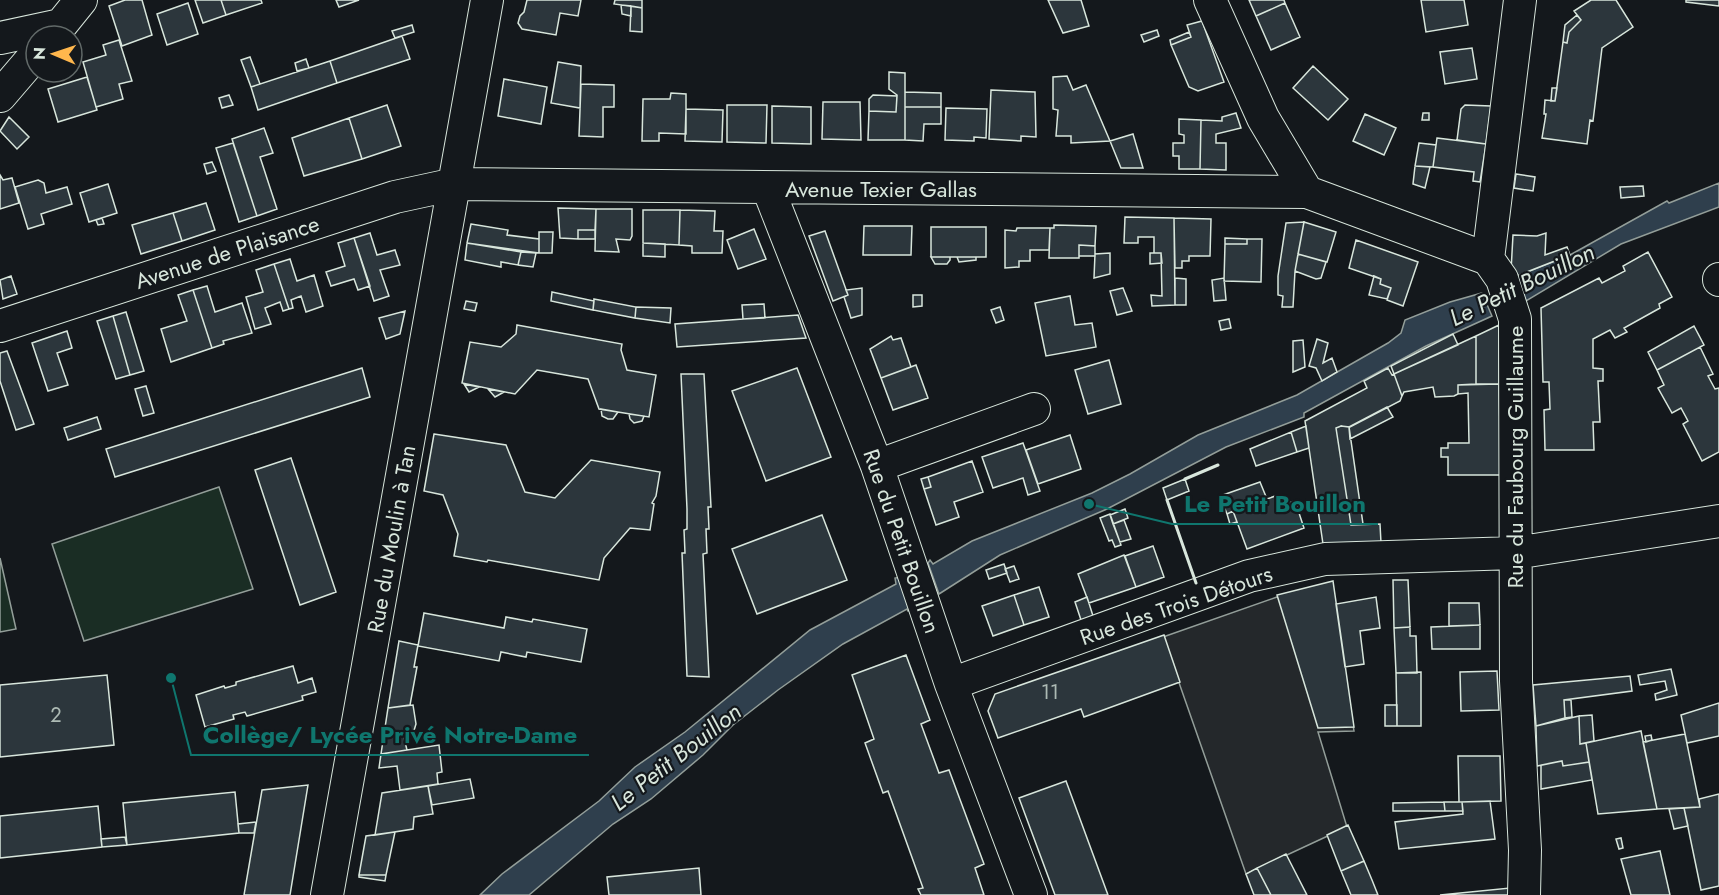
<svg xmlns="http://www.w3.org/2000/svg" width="1719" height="895" viewBox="0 0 1719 895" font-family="Jost,sans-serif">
<rect width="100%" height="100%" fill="#14181c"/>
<!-- green -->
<path fill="#1a2d24" stroke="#939e99" stroke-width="1.5" d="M219,487L253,589L84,641L52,544Z
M0,558L16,629L0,632Z"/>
<!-- parking -->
<path fill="#24282b" stroke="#939e99" stroke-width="1.5" d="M1331,584L1354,731L1318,732L1347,827L1246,874L1163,637L1277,597Z"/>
<!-- water -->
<path fill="#2f3f4d" stroke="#939e99" stroke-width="1.5" d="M1719,183V207L1621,244L1526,301L1514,277L1570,255L1667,201L1669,203Z
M1482,293L1492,316L1426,346L1304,413V417L1226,447L1107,509L1000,555L939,594L928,563L930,560L933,564L972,541L1092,493L1130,474L1198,435L1297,395L1388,343L1401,333L1405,320L1450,302Z
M901,577L913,609L908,611L907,609L843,644L778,690L733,725L703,755L651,799L613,824L529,895H480L502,874L599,801L635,767L685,732L810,630L896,584L895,578Z"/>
<!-- building -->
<path fill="#2c363c" stroke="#d8e6dc" stroke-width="1.5" d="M125,0H142L152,35L122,46L109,6Z
M195,0H221L226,15L203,23Z
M221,0H261L262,3L226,15Z
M336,0H359L339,7Z
M527,0H581L578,16L560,13L556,35L522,29L518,23L520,16L524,12Z
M615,0H642V8L614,4Z
M1048,0H1081L1089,26L1063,33Z
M1249,0H1284L1285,3L1256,16Z
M1421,0H1464L1468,25L1426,32Z
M1591,0H1616L1633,27L1602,48L1593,121L1590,120L1587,144L1542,138L1546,114H1544L1545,100L1555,101L1563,42L1567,43L1569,32L1581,20L1574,11Z
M1686,0H1719V6L1686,2Z
M188,3L198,34L167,45L157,14Z
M1285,3L1300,37L1271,50L1256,16Z
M621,5L631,6V16L622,14Z
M631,6L642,8V32L630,31Z
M1577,15L1581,20L1569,32L1567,43L1563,42L1565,25Z
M1202,21L1224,82L1198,91L1189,87L1171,45L1191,37L1187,25Z
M412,25L414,32L395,38L392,31Z
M1157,30L1159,36L1144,42L1141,35Z
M1189,32L1191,37L1171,45L1170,40Z
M402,36L410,59L337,83L330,61Z
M119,40L132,81L119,84L123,99L96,107L83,62L106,55L103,45Z
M1472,48L1477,79L1445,84L1440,52Z
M250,57L260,84L251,87L241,60Z
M306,59L309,68L297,71L295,63Z
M330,61L337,83L258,110L251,87Z
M558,62L581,66L580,108L551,103Z
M1313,66L1348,99L1328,120L1293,88Z
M889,72L905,73V140H868L869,111L896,112L897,95L889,89Z
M1067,76L1073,90L1086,85L1110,141L1071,143V136H1056L1058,110L1053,109V77Z
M87,77L97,110L58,122L48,89Z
M504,79L547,87L541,124L498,116Z
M581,84L614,85V107H603V137L579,136Z
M1552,88H1557L1555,101H1551Z
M991,90L1035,92L1036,137L1021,136V141L989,139Z
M905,92L941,93V107H905Z
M671,93L686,94V134L659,133V141H642L643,99H670Z
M229,95L233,105L222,108L219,98Z
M873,95L897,96L896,112L869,111V99Z
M823,102H860L861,140L822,139Z
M387,105L401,146L362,159L349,118Z
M727,105H767L766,143L727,142Z
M1465,105L1491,106L1486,144L1457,140L1461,109Z
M772,106L811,107V144L772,143Z
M905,107H941V124H924L923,141L905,140Z
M946,108L987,109L986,138L974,137V141L945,140Z
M686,109L723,110L722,142L685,141Z
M1236,113L1241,128L1216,134V143H1226V170L1200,169L1201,120L1222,121V117Z
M1423,113H1429V120H1422Z
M1365,114L1396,128L1384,155L1353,141Z
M9,117L29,137L17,149L0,131Z
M349,118L362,159L304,176L292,138Z
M1179,119L1201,120L1200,169H1179V156H1173V143H1184V135L1179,134Z
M264,128L273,153L260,157L277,209L257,216L232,139Z
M1133,134L1143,168H1121L1110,141Z
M1437,138L1486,144L1480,182L1473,181L1474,172L1433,167Z
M233,143L257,216L239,222L216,148Z
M1419,143L1436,145L1433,167L1415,166Z
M212,162L216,171L207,174L204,164Z
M1415,166L1430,167L1425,188L1413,184Z
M1516,174L1535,177L1533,191L1514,188Z
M0,175L3,180L12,178L19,203L0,209Z
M38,180L44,183L46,193L67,187L72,204L41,214L44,224L28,229L15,187Z
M108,184L117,213L89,222L80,193Z
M1643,186L1644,196L1621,198L1620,187Z
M206,203L215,230L182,241L173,213Z
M558,208L596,209L595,230H578V239L560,238Z
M596,209H632V236L630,240L616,239L619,252L595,251Z
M643,210H680L679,245L643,243Z
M680,210L715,211L714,231H723L722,253H692V246L679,245Z
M173,213L182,241L141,254L132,225Z
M1125,217L1174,218L1175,305L1152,306L1151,295L1162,296L1161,253H1154V237H1138V243H1124Z
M102,218L104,224L98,225L96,220Z
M1174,218L1211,219L1210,256H1189V261H1182V268H1175Z
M1304,222L1336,232L1327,262L1298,254Z
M1304,222L1295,271L1293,307H1282L1283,296L1278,295V276L1286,223Z
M471,224L508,230L507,235L539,239V253L467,243Z
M1054,225L1096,226L1095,246L1079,245V258H1049L1050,228H1054Z
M864,226H912L911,255H863Z
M931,227H986V257H931Z
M1017,228H1050L1049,250H1030V261H1019V267L1005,268V230L1016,231Z
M754,229L766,259L738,269L727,240Z
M578,230H595V239H578Z
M825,231L848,295L833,301L809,236Z
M539,232H553L552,253H539Z
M370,233L377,255L395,250L400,265L380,270L389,296L374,301L354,238Z
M1546,233L1545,255L1567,247L1570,255L1514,277L1511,271L1513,235L1537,236Z
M354,238L370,286L358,290L354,279L331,286L326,272L345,266L338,243Z
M1225,238L1247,239V244H1225Z
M1247,239H1262L1261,282L1224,281L1225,244H1247Z
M1356,240L1418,262L1403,306L1387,300L1391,288L1380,284L1381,279L1349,268Z
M467,243L521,252L518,265L501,262V267L465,260Z
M643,243L665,244V257L643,256Z
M1079,245L1095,246V256H1079Z
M521,252L536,253L533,267L518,265Z
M1648,252L1672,297L1659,304L1660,308L1624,328L1627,332L1615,338L1610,330L1593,339V368L1603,369V381H1598L1600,422H1593L1594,450H1545L1544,410L1550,409L1549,382H1543L1541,308L1599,278L1602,283L1625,271L1623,266Z
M1110,253V274L1094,278L1095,254Z
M1150,253H1161L1162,263L1150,264Z
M1298,254L1326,262L1321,278L1316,279L1295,271Z
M931,257H950V260L947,264H935Z
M957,257H976V260L959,262Z
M290,259L297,281L314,275L323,306L306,312L301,296L291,300L293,308L289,309L274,264Z
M274,264L289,309L283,311L280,302L265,308L271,324L255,329L246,297L263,292L256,270Z
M11,276L17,294L3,299L0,280Z
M1374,276L1381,279L1380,284L1391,288L1387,299L1369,295Z
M1175,278L1186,279V305H1175Z
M1224,278L1226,300L1214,301L1212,280Z
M207,286L215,312L242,303L252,333L223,341L224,344L212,348L193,290Z
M862,288V315L851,318L844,297L848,295L846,290Z
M1123,288L1132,311L1117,315L1110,291Z
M193,290L212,348L171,362L161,329L187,321L178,295Z
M552,292L594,301L593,310L551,301Z
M913,295H922V306L913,307Z
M1070,296L1075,325L1092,323L1096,347L1046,356L1035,303Z
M594,299L636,307L635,318L593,310Z
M466,301L477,303L475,311L464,309Z
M764,304L765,318L743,319L742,305Z
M636,307L671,308L670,323L635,318Z
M1000,307L1004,320L996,323L991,310Z
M405,311L400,334L386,339L379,318Z
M126,312L144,371L130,375L113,316Z
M798,315L806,338L677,347L675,324Z
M113,316L130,375L116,379L97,321Z
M1229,319L1231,328L1221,330L1219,321Z
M517,325L622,344L621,350L627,370L656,375L649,417L599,409L588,379L537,370L515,394L462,383L470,342L501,347L516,334Z
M1499,325V384H1476V336Z
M1694,326L1704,345L1657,370L1648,352Z
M67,331L72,348L57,353L68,385L48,391L32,343Z
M1453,334L1458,345L1394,374L1391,366Z
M891,336L893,340L901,338L911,367L881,378L870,349Z
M1476,336V384L1458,385V394L1454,396L1435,397L1433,387L1404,392L1402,396L1394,374Z
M1317,339L1328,343L1323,363L1332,358L1337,372L1322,381L1316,368L1309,366Z
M1303,340L1305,367L1293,372V341Z
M1700,347L1713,374L1708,376L1715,389L1719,388V452L1702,461L1683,424L1688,421L1681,408L1672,413L1658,388L1664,385L1657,370Z
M7,351L34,424L16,430L0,381V353Z
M1109,360L1121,404L1088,414L1075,370Z
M916,365L928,398L893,410L881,378Z
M362,368L370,397L115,477L106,449Z
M797,368L831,457L766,481L732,391Z
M1388,368L1392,375L1394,374L1402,396L1400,401L1350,427L1341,426L1336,428L1351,525L1380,524L1381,543L1323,544L1305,421L1367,388L1364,381Z
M681,374H704L711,507H708L709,529H706L707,553L703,554L709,677L687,676L682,553H685L684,530L687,529V509Z
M464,384L479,387L469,392Z
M1499,384L1501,475H1448V457H1441V448H1448V443H1469L1468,393L1458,394V385Z
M146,386L154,413L143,416L135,389Z
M488,389L504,392L495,397Z
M1387,407L1393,417L1350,439L1349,427Z
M601,409L618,412L613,419H608L602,416Z
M629,414L644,416L642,421L634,423L630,419Z
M97,417L101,429L68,440L64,428Z
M1306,426L1309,448L1297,452L1291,432Z
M1341,426L1349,427L1363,524L1351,525L1336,428Z
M1291,432L1297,452L1256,466L1250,449Z
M434,434L506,445L525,492L555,498L591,460L660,472L656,496L652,503L654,504L650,530L630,528L604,558L599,580L488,560L487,562L454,556L458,534L443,495L424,491Z
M1070,435L1081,469L1038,484L1026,450Z
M1023,443L1040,491L1028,495L1023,478L993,488L982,457Z
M291,458L336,592L300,605L255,470Z
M972,461L983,492L954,502L959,517L936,525L924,489L931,487L928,477Z
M928,477L931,487L924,489L921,479Z
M1185,479L1189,491L1167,500L1163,488Z
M1260,482L1267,499L1278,495L1282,505L1295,501L1304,528L1247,549L1233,511L1227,514L1220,496Z
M1125,509L1128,518L1113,524L1110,515Z
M1233,511L1237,522L1230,524L1227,514Z
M1110,514L1121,545L1115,547L1112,540L1109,541L1100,518Z
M822,515L847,580L757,614L732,549Z
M1124,520L1131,539L1120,542L1113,524Z
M1153,546L1164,577L1136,587L1125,556Z
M1124,555L1136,587L1089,603L1078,574Z
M1004,564L1007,573L989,579L986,570Z
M1014,566L1019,579L1010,582L1005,569Z
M1393,580H1408L1410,627L1394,628Z
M1333,581L1354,727L1318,728L1277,595Z
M1039,587L1049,617L1024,625L1014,595Z
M1014,595L1024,625L993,636L982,606Z
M1087,597L1094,619L1082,623L1075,602Z
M1376,597L1380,628L1360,631L1364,664L1345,667L1336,604Z
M1449,603H1479L1480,625L1449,626Z
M424,613L504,628L506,617L532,622L533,619L587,629L581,662L527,652L526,657L501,652L499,661L418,646Z
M1480,625V649H1432L1431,627Z
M1410,627V636H1416L1417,673H1396L1394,628Z
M1164,635L1180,682L1084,717L1081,709L998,738L988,711L995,694Z
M399,641L418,645L414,667H417L410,705L388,708Z
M906,655L930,720L921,724L939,773L949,770L984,864L975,868L984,895H921L918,889L923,888L888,791L883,793L865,743L874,739L852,675Z
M293,666L298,683L312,678L316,692L302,696L303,700L247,716L245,712L233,715L234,719L205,727L196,695L224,686L225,688L236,685V682Z
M1671,669L1677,695L1656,700L1655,694L1667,690L1665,681L1640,685L1638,675Z
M1497,671L1499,710L1461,711L1460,672Z
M1421,672V726H1397L1396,673Z
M107,675L114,745L0,757V685Z
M1630,676L1632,691L1564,700L1565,718L1536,726L1533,685Z
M1564,700H1571L1572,717L1565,718Z
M1719,703V736L1687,743L1681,715Z
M413,705L416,724L412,737L404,738L407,750L381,754L388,708Z
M1385,705H1397V726H1385Z
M1592,715L1594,741L1580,744L1579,716Z
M1579,716L1580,744L1586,743L1589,762L1563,766L1562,761L1537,766L1536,726Z
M1641,731L1657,809L1598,814L1586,743Z
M1685,734L1700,807L1657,809L1643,742Z
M1651,735L1652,740L1646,742L1645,736Z
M439,745L442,772L437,773L438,784L400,790L397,766L379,768L381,754Z
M1458,756H1500L1501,801L1459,802Z
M1562,761L1563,766L1589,762L1592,780L1541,789V765Z
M470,779L474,798L432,805L428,786Z
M1066,781L1108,895H1055L1019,798Z
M308,785L290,895H244L262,790Z
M428,786L433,814L414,817L413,829L375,835L382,793Z
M235,792L239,833L127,845L123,803Z
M1719,794V886L1701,890L1684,808L1700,807L1699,799Z
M1490,801L1495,839L1399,849L1395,822L1463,814L1462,802Z
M1444,802H1462L1463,811H1445Z
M1444,802L1445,811H1393V803Z
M98,806L102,847L0,858V816Z
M1684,808L1688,826L1674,829L1669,809Z
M256,822L254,833H239L238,824Z
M1348,825L1364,861L1341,871L1327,835Z
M395,832L386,875H359L366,836Z
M125,837L127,845L102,847L101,839Z
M1621,838L1623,848L1619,849L1616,839Z
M1660,851L1670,895H1631L1621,859Z
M1286,854L1307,895H1271L1257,868Z
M1364,861L1372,880L1378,895H1351L1341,871Z
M699,868L701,895H609L607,877Z
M1257,868L1271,895H1254L1246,874Z
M359,875H386L385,881L359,877Z
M1510,888V895H1440Z"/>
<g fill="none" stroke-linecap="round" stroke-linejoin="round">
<defs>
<path id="minor" d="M1210,0L1263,118L1307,192L1488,259
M1520,0L1488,259L1502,279L1515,319L1516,681L1525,850L1524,895
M52,36L81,0
M0,38L61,25
M0,96L36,54
M768,188L877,466L951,684L1031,895
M1719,279V280
M0,326L395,197L455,184L1307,192
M877,466L1034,409
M951,684L1249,576L1325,559L1515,553L1719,521
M327,895L487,0"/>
</defs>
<!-- minor casing -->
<use href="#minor" stroke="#d8e6dc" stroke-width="34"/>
<!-- minor -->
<use href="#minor" stroke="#14181c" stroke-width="32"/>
<!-- wall -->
<path stroke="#d8e6dc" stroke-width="3" d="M1185,479L1218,465
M1167,500L1196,583"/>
</g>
<g text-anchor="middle" stroke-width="4.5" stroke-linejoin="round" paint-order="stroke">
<!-- number labels -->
<g font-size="20" fill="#adbab4">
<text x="1050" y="699">11</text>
<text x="56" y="722">2</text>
</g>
<!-- street labels -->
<g font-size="22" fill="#d8e6dc" stroke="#14181c">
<text x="881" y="197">Avenue Texier Gallas</text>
<text transform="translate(227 252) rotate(-18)" y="8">Avenue de Plaisance</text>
<text transform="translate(1515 457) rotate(-90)" y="8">Rue du Faubourg Guillaume</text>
<text transform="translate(391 539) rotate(-80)" y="8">Rue du Moulin à Tan</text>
<text transform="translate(902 541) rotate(71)" y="8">Rue du Petit Bouillon</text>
<text transform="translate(1176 605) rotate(-19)" y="8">Rue des Trois Détours</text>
</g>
<!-- water labels -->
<g font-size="24" font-style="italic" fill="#d8e6dc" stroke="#14181c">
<text transform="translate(1522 285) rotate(-26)" y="8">Le Petit Bouillon</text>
<text transform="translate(676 757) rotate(-38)" y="8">Le Petit Bouillon</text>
</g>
</g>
<!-- callouts -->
<path fill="none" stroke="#0f766e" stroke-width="2" d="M1089 504L1172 524H1378M171 678L191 755H589"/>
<g fill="#0f766e" stroke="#14181c" stroke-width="2">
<circle cx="1089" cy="504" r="6"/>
<circle cx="171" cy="678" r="6"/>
</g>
<g font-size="24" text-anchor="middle" font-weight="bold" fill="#0f766e" stroke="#14181c" stroke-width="4.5" stroke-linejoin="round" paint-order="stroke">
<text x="1275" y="512">Le Petit Bouillon</text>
<text x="390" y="743">Collège/ Lycée Privé Notre-Dame</text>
</g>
<!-- north arrow -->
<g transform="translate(54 54) rotate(272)"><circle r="28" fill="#14181c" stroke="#626a69" stroke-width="1.5"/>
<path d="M0-4.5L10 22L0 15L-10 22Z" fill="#ffb74d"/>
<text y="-9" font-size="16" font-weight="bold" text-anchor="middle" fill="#d8e6dc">N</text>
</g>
</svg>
